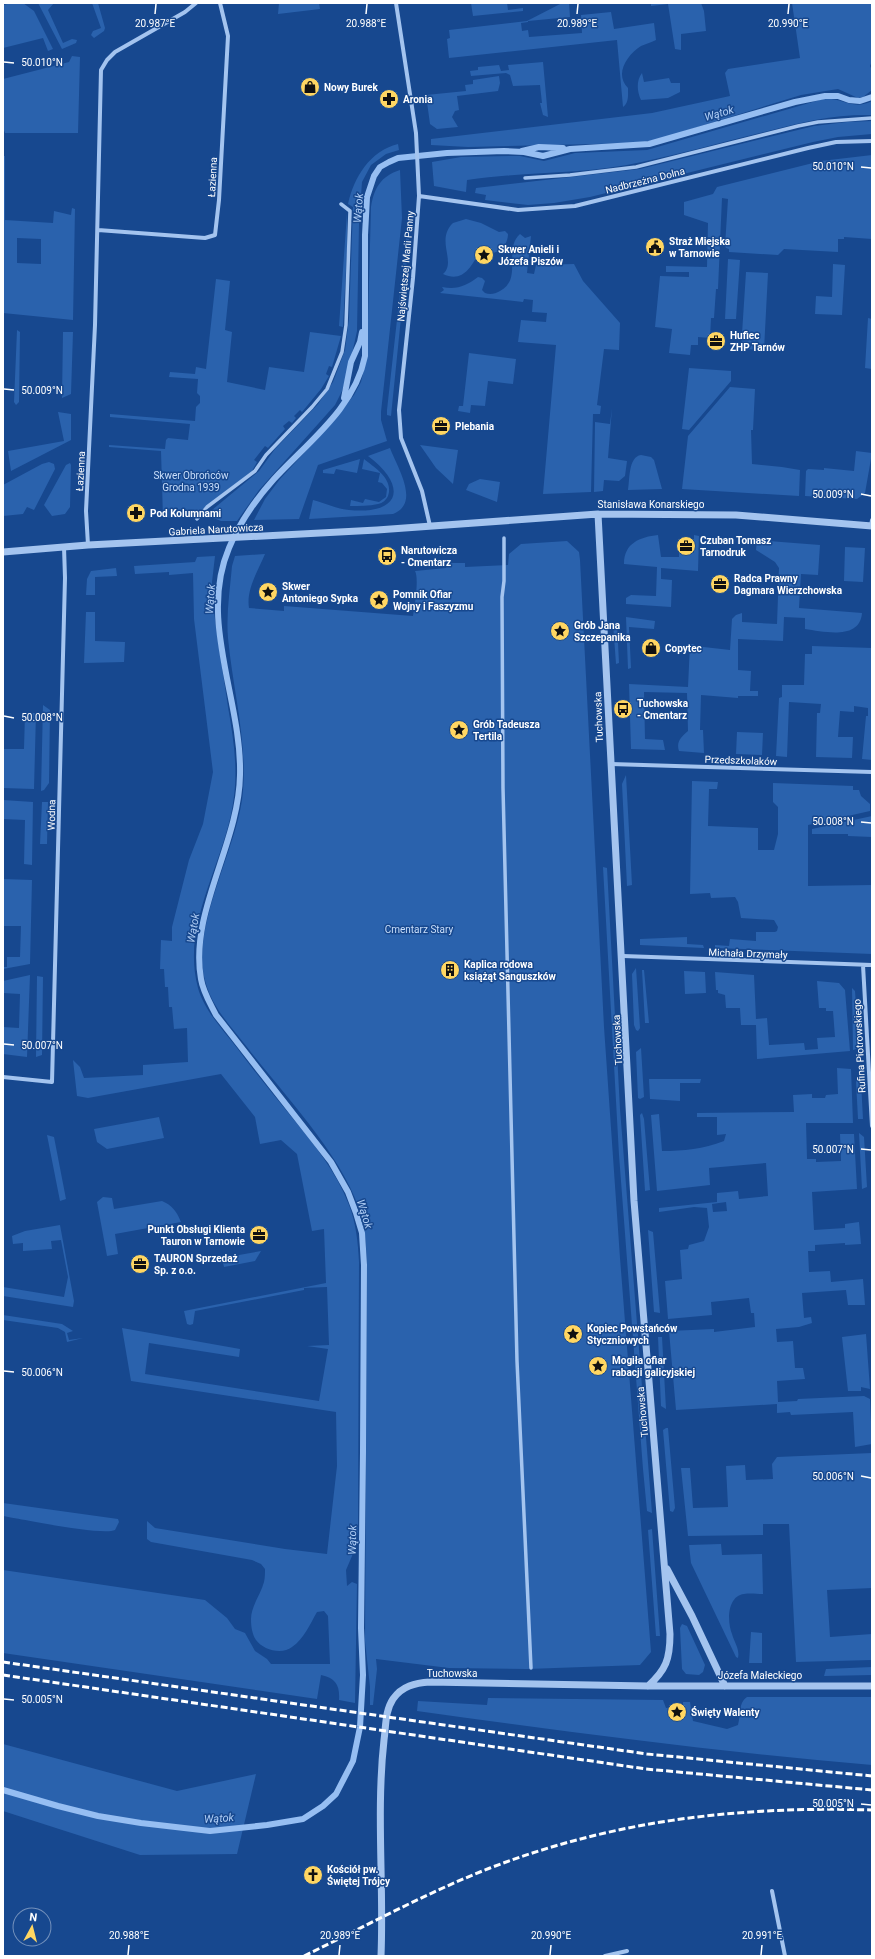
<svg xmlns="http://www.w3.org/2000/svg" width="875" height="1959" viewBox="0 0 875 1959" font-family="Roboto,sans-serif">
<rect width="100%" height="100%" fill="#17488f"/>
<!-- green -->
<path fill="#2a62ad" fill-rule="evenodd" d="M12,3H23L34,11L53,49L48,51L43,38L3,48V5Z
M38,3H54L48,10L63,43L72,39L77,40L76,43L62,49Z
M92,3H98L105,28L104,31L94,38L91,35L93,31L101,28Z
M279,3H319L320,9L278,14Z
M471,3H507L508,10L523,8V11L473,16Z
M562,3H569L570,17L528,21V22L521,23L522,31L528,30L529,37L582,33L581,15L611,12L614,29L654,23L656,40C652,42 646,44 641,46C627,55 614,74 628,88C628,96 629,102 623,107L617,40L449,58L447,39L450,38L449,30L527,21Z
M651,3H701L704,11L706,31L681,34V50L675,49L668,4L651,6Z
M792,3H872V61L870,66L872,70V90L863,97L858,98L838,89L801,95L656,140L637,143L468,147L431,145V139L652,113L730,96L725,73L728,69L800,58Z
M72,56L80,57L78,133H5L3,128V79L69,62Z
M543,62L548,117L543,115L540,103H542L540,85L513,86L510,75L506,73L471,76L470,71L478,70V67L499,65L501,71L509,70L508,65Z
M642,73L644,82L669,78L671,83H680V92L668,98L641,100C637,91 636,81 642,73Z
M499,76L500,83L498,91L457,96L459,110L455,111L452,117L458,127L437,129L430,124L426,95L466,91L465,85L473,84V80Z
M823,99C843,97 852,111 872,101V115C836,114 802,122 768,131C726,141 684,153 642,162C584,175 525,171 467,180L466,192L434,186L432,162L461,157L508,156H520L544,161L575,153L647,150Z
M872,121V134L838,137L813,142L590,197L554,203L528,205L485,200L486,195L475,193L476,188L640,169L814,126L847,122Z
M398,144L399,150L386,154L371,165L362,182L359,224L357,331L348,372L342,391L335,405L259,490L237,521H221L206,515L259,471L275,449L318,404L333,382L345,350L349,319L353,207L348,204C354,177 370,151 398,144Z
M872,155V239L844,237V239H838V252L784,249L778,255L729,252V249L726,248L725,246L728,199L722,198L718,289H716L714,318H711L710,338L698,337V345H691L690,355L669,353L672,329L655,327L660,276L689,277V272H666V266L707,267L708,223L684,215V202L713,194L717,187L821,161Z
M3,156H5V220L53,223L54,211L71,215L72,208L75,209L73,320L3,313ZM17,238L41,239V264L17,263Z
M400,170L402,218L381,412V420L387,441L318,465L299,519L254,520L265,499L280,479L332,423L354,395L361,382L367,357L371,207C374,188 381,176 400,170Z
M347,213V250L343,327L339,326Z
M466,219L481,223L499,232L505,231L508,234C508,244 500,254 489,253C485,252 485,250 480,250C473,264 464,284 443,274C457,262 435,240 453,223Z
M520,234L525,238L531,236L527,273L534,274L536,265L574,264L583,281L620,323L619,350L604,349L597,405L601,406L600,414H593L591,492L543,494L556,345L518,342L521,320L546,322L547,313L532,312L533,300L524,299L523,302L440,293L444,290L442,287C457,290 466,286 478,277L482,278L485,281L482,290L485,293C490,295 495,294 500,291C523,279 503,249 520,234Z
M406,238L409,239L391,416L387,415V410Z
M728,259L740,260L736,319H725Z
M833,264L845,265L842,315L815,314L816,296L832,297Z
M746,272L768,273L764,350L741,349Z
M216,279L230,281L225,330L232,332L227,382L265,390L269,367L304,372L310,332L341,336L332,367L329,366L326,374L329,376L321,389L302,412L300,410L294,416L296,418L292,423L289,421L283,426L285,429L268,448L265,446L254,460L257,462L252,471L195,515L163,518L161,451L109,447V445L165,449L166,440L168,438L188,440L190,424L110,417V414L195,421L196,407L200,403V396L197,393L198,379L169,377L170,372L195,374L196,367L206,369Z
M868,318L872,319V369L865,368Z
M17,330L20,332L19,402L16,405L14,402Z
M63,332H73L71,394L62,398Z
M469,353L516,359L513,384L488,381L485,406L471,405L470,413L458,411L459,406H463Z
M689,368L731,371V381L689,430L682,429Z
M730,387L755,389L753,430H751L752,464L782,467L800,470L799,496L682,489L688,436Z
M612,408L608,458L627,461L625,476L619,481L604,480L603,491L594,492L595,422L610,424Z
M58,412L71,414V440L11,471L8,451L64,441Z
M420,445L458,450L453,484L436,468Z
M390,448C397,467 421,503 393,514L309,519L313,500C325,503 337,509 349,510C401,515 408,486 368,456Z
M856,451L872,453L865,493L857,499L805,496L806,471L808,469L824,470V468L854,471Z
M641,455L651,457L654,460L662,489L628,490C630,480 628,457 641,455Z
M360,459L357,473L336,469L334,474L323,473V470Z
M364,459C375,468 394,479 388,496C386,500 383,503 378,504C369,506 359,506 350,506L351,500L363,503L365,499L379,502L386,497L387,489L382,483L378,482L380,473L362,469Z
M49,462L54,464L55,469L34,510L27,507L23,514L3,516V485L42,464Z
M70,463L71,465L70,507L65,514L52,516L44,505L66,465Z
M480,479L500,482L497,502L466,490L469,484Z
M658,535L661,557H679V553H694V535L699,536L698,571L661,568V579L672,580L671,607L626,604V598L631,595L656,596L657,567L624,564C624,543 640,537 658,535Z
M757,540L820,545L818,575L801,574L799,608L862,613C860,640 825,632 805,629V618L784,617L783,641L738,639V670L751,671L750,691H758V696H738V698L701,695L700,730H703L704,753L679,751C676,742 681,737 688,731L687,693L644,692L645,739L663,740L665,750L631,749L629,684L688,687L690,644H694L695,646L730,650L732,619L736,615L742,613V622L777,624L779,568L775,562L756,550Z
M567,541L579,552L580,560L604,1027L620,1258L651,1652L640,1665L527,1669L449,1668L376,1659L377,1669L373,1705H370V1687L365,1641L367,1264C366,1249 366,1234 362,1219C348,1161 284,1095 247,1047C232,1028 213,1008 206,984C189,931 234,855 242,800C249,747 233,691 228,638C226,614 230,590 232,566L235,556L265,554C258,571 246,589 249,608L284,611V606L413,616C415,604 419,578 415,571L446,568V563H465V567L508,565L509,554L521,544Z
M845,547L865,548L863,582L844,581Z
M215,556L212,582L213,604C217,638 223,672 228,707C233,736 238,766 234,796C227,860 180,922 198,988C204,1010 223,1030 237,1048C254,1071 272,1093 290,1115C313,1143 336,1171 349,1205C356,1223 358,1242 359,1262L358,1532L352,1556L346,1570L347,1586L352,1582L357,1584L355,1703L339,1700C340,1686 336,1678 321,1675L317,1699L3,1653V1570L205,1600L227,1618L235,1629L245,1633L255,1651L267,1659L271,1664H330L328,1616L324,1611L317,1612C310,1624 304,1639 292,1647C282,1655 263,1650 256,1640C252,1634 251,1626 251,1619C251,1606 261,1594 264,1582C265,1578 265,1573 265,1569L261,1564L252,1560L151,1542L147,1539V1521L155,1528L285,1549L327,1554L337,1466L336,1412L131,1381L122,1328L240,1349L239,1357L149,1343L145,1374L319,1401L328,1349L307,1346L329,1345L327,1287L304,1288V1290L195,1311L193,1324L190,1325L187,1324L184,1311L326,1283L324,1229L312,1231L297,1154L281,1140L260,1144L255,1117L221,1074L88,1098L77,1096L73,1060L80,1067L84,1078L143,1075V1065L188,1062L187,1028L174,1029L172,1007H169L168,987H165L164,969H160L161,940L172,941V927L189,860L203,824L213,772L194,619L193,573L169,575V572L135,574L134,566L195,562L197,557Z
M116,568L117,576L95,577V595H86L87,579L91,571Z
M86,612H95V641L125,642L124,662L84,663Z
M626,617L655,621L654,629L629,627L631,668L628,669Z
M613,623H617L619,663L616,664Z
M812,646L872,648V760L862,759L866,716H868V708L854,706V712L840,711L838,737H853L852,758L816,757L817,713H820L821,704L789,702L787,757L776,756L779,698L782,697V685H804L805,654H812Z
M43,705L50,710L49,783L44,790L41,791Z
M25,713H36L34,789L3,788V749H24Z
M737,732L763,733L762,755L736,754Z
M626,775L632,885L627,886L622,784Z
M692,781L718,782L717,789H709L708,826L758,828V850H774L778,834V807L773,802V783L853,786V790H859L861,796L870,804V811L808,825V886L872,885V954L715,948V945L729,946L730,939L756,941V932H775L777,931L778,927L774,920L741,918L738,902L735,897L711,898L710,893L690,894Z
M3,800L33,802L32,865L24,864L25,820L3,819Z
M42,802H48L47,844H40Z
M872,816V837L848,836V834H812V829Z
M603,867L607,868L620,1109L652,1513L647,1511L643,1469L619,1155Z
M3,879L32,880L30,964L3,969V967H7V957H20L21,926H3Z
M687,937V944L703,945L704,948L640,945V939Z
M636,968L640,1028L638,1031L636,1030L634,1025L632,974Z
M642,970H644L649,1023H645Z
M684,971L705,972L706,993L685,994Z
M715,972L754,975L756,1019L767,1018L769,1045L804,1043L805,1050L818,1049L817,1038L835,1037L833,1011H826V1008H819L817,981L839,983L845,990L850,1051L757,1059L756,1025H741L740,1008H726L725,995L718,993V990H716Z
M30,975L27,1057L3,1054V1027L19,1028L20,994L3,993V981Z
M37,976L43,977L42,1055L36,1057Z
M852,988L855,991L859,1048L853,1050Z
M641,1048L644,1097L640,1099L638,1098L636,1052Z
M837,1068L851,1069L853,1123H806L807,1159H816V1162L841,1161L840,1134H854L857,1189L812,1192L814,1230L845,1228V1224L859,1222L861,1244L845,1245V1243L815,1245V1251H808L809,1272L830,1271L831,1282L863,1279L865,1305H848L846,1290L802,1293L804,1318L811,1317L812,1323L799,1327L776,1329L777,1342L793,1341L795,1368H803L805,1379L777,1381L778,1402L797,1401L798,1399L864,1396L870,1399L872,1444L855,1447L853,1412L791,1415L790,1412L777,1413V1404L676,1410L669,1331L714,1329V1332L755,1327L754,1313H751L749,1298L711,1302L712,1315L668,1319L665,1281L682,1279L680,1250L688,1249L689,1245L704,1241L709,1227L707,1208L694,1207L659,1212V1208L717,1202V1193L738,1191L739,1199L768,1196L766,1163L709,1168L710,1185L657,1191L651,1115L659,1114L662,1151C684,1151 703,1149 724,1141L726,1134L717,1135V1117H697V1113L794,1112L793,1095L812,1094V1098H825L826,1095L838,1094ZM726,1202L727,1211L713,1212L712,1204Z
M649,1079H701L700,1083H680V1101L650,1099Z
M856,1081L861,1082L863,1119H858Z
M642,1113L644,1119L650,1190L645,1191L640,1115Z
M159,1117L164,1138L107,1149L97,1142L94,1129Z
M859,1133L864,1137L867,1187L862,1189Z
M47,1135L54,1137L66,1199L60,1201Z
M103,1197L112,1198L114,1209L162,1201C172,1205 177,1212 181,1222L115,1234L118,1254L107,1256L97,1202Z
M60,1225L74,1301L73,1307L3,1296V1287L64,1297L68,1277L61,1240L51,1241L52,1249L23,1251V1243L13,1244L12,1236L25,1231Z
M648,1230L653,1232L660,1313L654,1312Z
M261,1251L255,1261L224,1267L222,1258Z
M3,1315L62,1324L73,1331L67,1333L69,1340L83,1338L67,1342L65,1332L58,1328L3,1320Z
M866,1334L870,1389L861,1387V1391H848L842,1337Z
M658,1337H662L666,1409L661,1406Z
M666,1428H668L675,1508L673,1512L670,1511L663,1430Z
M872,1453V1588L827,1590L830,1637L872,1634V1660L796,1662L789,1524H763V1535L688,1536L681,1468H690L693,1508L728,1507L726,1466L745,1465L746,1480L773,1479L772,1464L777,1457Z
M3,1503L118,1519L119,1522L115,1530C103,1536 21,1519 3,1516Z
M652,1529L660,1636H656L648,1530Z
M721,1544L722,1555L762,1554L763,1594C757,1594 750,1593 744,1594C727,1596 727,1622 732,1634C734,1642 740,1649 738,1658L736,1657L691,1563L689,1545Z
M682,1624L687,1626L705,1665L703,1672L699,1675L686,1674L682,1669L680,1628Z
M751,1632L762,1633V1663H749Z
M872,1667V1675L824,1676L826,1669Z
M747,1697H872V1765C720,1752 569,1732 417,1711L418,1701L487,1705L488,1698L663,1700L666,1708L683,1706V1702H690L693,1721L727,1729L738,1725C741,1715 738,1703 747,1697Z
M3,1744L177,1791L256,1774L237,1854L140,1855L3,1811Z"/>
<g fill="none" stroke-linecap="round" stroke-linejoin="round">
<!-- stream -->
<path stroke="#96bef2" stroke-width="6" d="M522,151L539,147L563,148
M344,398L351,362L360,342L362,332
M3,1790L58,1806L98,1816L141,1823L210,1831L267,1825L303,1819L323,1806L336,1794L353,1761L360,1727L363,1675L361,1628L363,1452L364,1265L362,1233L356,1213L348,1192L331,1162L216,1015C210,1003 203,992 201,979C189,912 239,844 240,775C242,700 198,621 229,548C239,524 256,499 274,479C308,442 355,408 365,356V235L367,197L374,176L380,167L389,162L398,158L447,153L504,151L524,152L543,156L570,149L649,144L795,102L825,96H838L849,100L860,101L872,97"/>
<!-- pedestrian -->
<path stroke="#a4c4ef" stroke-width="3.5" d="M525,178L570,175L636,167L798,126L818,122L872,118
M197,519L207,507L255,471L266,455L312,407L327,389L342,352L346,325L350,211L341,204
M504,538V581L502,597L503,788L517,1361L531,1668"/>
<!-- minor -->
<path stroke="#a4c4ef" stroke-width="4" d="M396,3L416,133L419,196L413,278L399,410L401,438L422,491L430,526
M419,196L518,210L575,206L808,148L836,142L872,141
M98,230L205,238L215,235L219,200L228,36L220,3
M871,526L872,520
M88,545L86,511L95,325L101,70L107,60L115,52L185,12L196,3
M611,764L872,772
M623,956L872,965
M863,965L872,1126
M3,1077L52,1082L65,578L64,547
M772,1891L785,1956
M605,1956L627,1951"/>
<!-- tertiary -->
<path stroke="#a4c4ef" stroke-width="7" d="M598,514L634,1201L670,1634C670,1659 666,1670 648,1686
M3,552L88,545L377,530L598,514L736,515L872,526
M667,1569L692,1616L725,1686
M381,1956C384,1884 376,1812 384,1740C386,1726 385,1711 393,1699C402,1686 415,1683 430,1682L648,1686H872"/>
<!-- rail -->
<path stroke="#fff" stroke-width="3" stroke-dasharray="7 3" stroke-linecap="butt" d="M3,1662L647,1754L872,1776
M3,1675L646,1769L872,1790
M304,1956C366,1926 426,1893 490,1868C615,1820 739,1806 872,1810"/>
</g>
<!-- ticks -->
<path fill="none" stroke="#fff" stroke-width="1.5" d="M155,14L156,4M366,14L367,4M577,14L578,4M788,14L789,4M4,62L14,63M861,167L871,168M4,389L14,390M861,494L871,496M4,716L14,718M861,822L871,823M4,1044L14,1045M861,1149L871,1150M4,1371L14,1372M861,1476L871,1478M4,1699L14,1700M861,1804L871,1805M128,1955L129,1945M339,1955L340,1945M550,1955L551,1945M761,1955L762,1945"/>
<!-- icons -->
<defs>
<symbol id="shop-disc" viewBox="-11 -11 22 22"><circle r="9.5" fill="#ffd662" stroke="#17488f"/><path d="M-5-2.5h2.3a2.7 3.5 0 0 1 5.4 0H5L5.5 6h-11ZM-1.5-2.5h3a1.5 2.3 0 0 0-3 0Z" fill="#111"/></symbol>
<symbol id="pharmacy-disc" viewBox="-11 -11 22 22"><circle r="9.5" fill="#ffd662" stroke="#17488f"/><path d="M-2-6h4v4h4v4h-4v4h-4v-4h-4v-4h4Z" fill="#111"/></symbol>
<symbol id="civic-disc" viewBox="-11 -11 22 22"><circle r="9.5" fill="#ffd662" stroke="#17488f"/><path d="M-.6-6.5H3V-4.5H.6V-3L4-1V1h2V6H-6V1h2V-1L-.6-3ZM-1.2 2.5V6h2.4V2.5Z" fill="#111"/></symbol>
<symbol id="sight-disc" viewBox="-11 -11 22 22"><circle r="9.5" fill="#ffd662" stroke="#17488f"/><path d="M0-6L1.8-2.2L6-1.7L2.9 1.2L3.7 5.4L0 3.3L-3.7 5.4L-2.9 1.2L-6-1.7L-1.8-2.2Z" fill="#111"/></symbol>
<symbol id="office-disc" viewBox="-11 -11 22 22"><circle r="9.5" fill="#ffd662" stroke="#17488f"/><path d="M-6-3h4V-5.5h4V-3h4V5H-6ZM-1-4.5V-3h2v-1.5ZM-6 0V1H6V0Z" fill="#111"/></symbol>
<symbol id="bus-disc" viewBox="-11 -11 22 22"><circle r="9.5" fill="#ffd662" stroke="#17488f"/><path d="M-5-6H5V4H4V6H2V4H-2V6H-4V4H-5ZM-3.5-4V0h7V-4ZM-3.5 1.2v1.5H-2V1.2ZM2 1.2v1.5H3.5V1.2Z" fill="#111"/></symbol>
<symbol id="building-disc" viewBox="-11 -11 22 22"><circle r="9.5" fill="#ffd662" stroke="#17488f"/><path d="M-4-6H4V6H1V3H-1V6H-4ZM-2.5-4.3h1.7v1.8h-1.7ZM.8-4.3h1.7v1.8H.8ZM-2.5-1h1.7V.8h-1.7ZM.8-1h1.7V.8H.8Z" fill="#111"/></symbol>
<symbol id="church-disc" viewBox="-11 -11 22 22"><circle r="9.5" fill="#ffd662" stroke="#17488f"/><path d="M-1.2-6h2.4v3.5h3.3v2.4h-3.3V6h-2.4V-.1h-3.3v-2.4h3.3Z" fill="#111"/></symbol>
</defs>
<g fill-rule="evenodd">
<use href="#shop-disc" x="299" y="76" width="22" height="22"/>
<use href="#pharmacy-disc" x="378" y="88" width="22" height="22"/>
<use href="#civic-disc" x="644" y="236" width="22" height="22"/>
<use href="#sight-disc" x="473" y="244" width="22" height="22"/>
<use href="#office-disc" x="705" y="330" width="22" height="22"/>
<use href="#office-disc" x="430" y="415" width="22" height="22"/>
<use href="#pharmacy-disc" x="125" y="502" width="22" height="22"/>
<use href="#office-disc" x="675" y="535" width="22" height="22"/>
<use href="#bus-disc" x="376" y="545" width="22" height="22"/>
<use href="#office-disc" x="709" y="573" width="22" height="22"/>
<use href="#sight-disc" x="257" y="581" width="22" height="22"/>
<use href="#sight-disc" x="368" y="589" width="22" height="22"/>
<use href="#sight-disc" x="549" y="620" width="22" height="22"/>
<use href="#shop-disc" x="640" y="637" width="22" height="22"/>
<use href="#bus-disc" x="612" y="698" width="22" height="22"/>
<use href="#sight-disc" x="448" y="719" width="22" height="22"/>
<use href="#building-disc" x="439" y="959" width="22" height="22"/>
<use href="#office-disc" x="248" y="1224" width="22" height="22"/>
<use href="#office-disc" x="129" y="1253" width="22" height="22"/>
<use href="#sight-disc" x="562" y="1323" width="22" height="22"/>
<use href="#sight-disc" x="587" y="1355" width="22" height="22"/>
<use href="#sight-disc" x="666" y="1701" width="22" height="22"/>
<use href="#church-disc" x="302" y="1864" width="22" height="22"/>
</g>
<g text-anchor="middle" stroke-width="3" stroke-linejoin="round" paint-order="stroke">
<!-- poi labels -->
<g font-size="10" font-weight="bold" fill="#fff" stroke="#17488f" text-anchor="start">
<text x="324" y="91">Nowy Burek</text>
<text x="403" y="103">Aronia</text>
<text x="669" y="245">Straż Miejska<tspan x="669" dy="12">w Tarnowie</tspan></text>
<text x="498" y="253">Skwer Anieli i<tspan x="498" dy="12">Józefa Piszów</tspan></text>
<text x="730" y="339">Hufiec<tspan x="730" dy="12">ZHP Tarnów</tspan></text>
<text x="455" y="430">Plebania</text>
<text x="150" y="517">Pod Kolumnami</text>
<text x="700" y="544">Czuban Tomasz<tspan x="700" dy="12">Tarnodruk</tspan></text>
<text x="401" y="554">Narutowicza<tspan x="401" dy="12">- Cmentarz</tspan></text>
<text x="734" y="582">Radca Prawny<tspan x="734" dy="12">Dagmara Wierzchowska</tspan></text>
<text x="282" y="590">Skwer<tspan x="282" dy="12">Antoniego Sypka</tspan></text>
<text x="393" y="598">Pomnik Ofiar<tspan x="393" dy="12">Wojny i Faszyzmu</tspan></text>
<text x="574" y="629">Grób Jana<tspan x="574" dy="12">Szczepanika</tspan></text>
<text x="665" y="652">Copytec</text>
<text x="637" y="707">Tuchowska<tspan x="637" dy="12">- Cmentarz</tspan></text>
<text x="473" y="728">Grób Tadeusza<tspan x="473" dy="12">Tertila</tspan></text>
<text x="464" y="968">Kaplica rodowa<tspan x="464" dy="12">książąt Sanguszków</tspan></text>
<text x="245" y="1233" text-anchor="end">Punkt Obsługi Klienta<tspan x="245" dy="12">Tauron w Tarnowie</tspan></text>
<text x="154" y="1262">TAURON Sprzedaż<tspan x="154" dy="12">Sp. z o.o.</tspan></text>
<text x="587" y="1332">Kopiec Powstańców<tspan x="587" dy="12">Styczniowych</tspan></text>
<text x="612" y="1364">Mogiła ofiar<tspan x="612" dy="12">rabacji galicyjskiej</tspan></text>
<text x="691" y="1716">Święty Walenty</text>
<text x="327" y="1873">Kościół pw.<tspan x="327" dy="12">Świętej Trójcy</tspan></text>
</g>
<!-- street labels -->
<g font-size="10" fill="#fff" stroke="#17488f">
<text transform="translate(212 177) rotate(-87)" y="4">Łazienna</text>
<text transform="translate(645 180) rotate(-14)" y="4">Nadbrzeżna Dolna</text>
<text transform="translate(405 266) rotate(-85)" y="4">Najświętszej Marii Panny</text>
<text transform="translate(80 471) rotate(-87)" y="4">Łazienna</text>
<text x="651" y="508">Stanisława Konarskiego</text>
<text transform="translate(216 529) rotate(-3)" y="4">Gabriela Narutowicza</text>
<text transform="translate(598 717) rotate(-92)" y="4">Tuchowska</text>
<text transform="translate(741 760) rotate(2)" y="4">Przedszkolaków</text>
<text transform="translate(51 815) rotate(-89)" y="4">Wodna</text>
<text transform="translate(748 953) rotate(2)" y="4">Michała Drzymały</text>
<text transform="translate(617 1040) rotate(-93)" y="4">Tuchowska</text>
<text transform="translate(859 1046) rotate(-93)" y="4">Rufina Piotrowskiego</text>
<text transform="translate(642 1412) rotate(-95)" y="4">Tuchowska</text>
<text x="452" y="1677">Tuchowska</text>
<text x="760" y="1679">Józefa Małeckiego</text>
</g>
<!-- park labels -->
<g font-size="10" fill="#cadffb" stroke="#17488f">
<text x="191" y="479">Skwer Obrońców<tspan x="191" dy="12">Grodna 1939</tspan></text>
<text x="419" y="933">Cmentarz Stary</text>
</g>
<!-- water labels -->
<g font-size="11" font-style="italic" fill="#b0cef6" stroke="#17488f">
<text transform="translate(719 113) rotate(-16)" y="4">Wątok</text>
<text transform="translate(358 208) rotate(-86)" y="4">Wątok</text>
<text transform="translate(210 599) rotate(-86)" y="4">Wątok</text>
<text transform="translate(193 928) rotate(-80)" y="4">Wątok</text>
<text transform="translate(365 1214) rotate(73)" y="4">Wątok</text>
<text transform="translate(352 1540) rotate(-89)" y="4">Wątok</text>
<text transform="translate(219 1818) rotate(-4)" y="4">Wątok</text>
</g>
</g>
<g font-size="10" text-anchor="middle" fill="#fff" stroke="#17488f" stroke-width="3" stroke-linejoin="round" paint-order="stroke">
<text x="155" y="27">20.987°E</text>
<text x="366" y="27">20.988°E</text>
<text x="577" y="27">20.989°E</text>
<text x="788" y="27">20.990°E</text>
<text x="42" y="66">50.010°N</text>
<text x="833" y="170">50.010°N</text>
<text x="42" y="394">50.009°N</text>
<text x="833" y="498">50.009°N</text>
<text x="42" y="721">50.008°N</text>
<text x="833" y="825">50.008°N</text>
<text x="42" y="1049">50.007°N</text>
<text x="833" y="1153">50.007°N</text>
<text x="42" y="1376">50.006°N</text>
<text x="833" y="1480">50.006°N</text>
<text x="42" y="1703">50.005°N</text>
<text x="833" y="1807">50.005°N</text>
<text x="129" y="1939">20.988°E</text>
<text x="340" y="1939">20.989°E</text>
<text x="551" y="1939">20.990°E</text>
<text x="762" y="1939">20.991°E</text>
</g>
<!-- border -->
<rect width="875" height="1959" fill="none" stroke="#ffffff" stroke-width="8"/>
<!-- north arrow -->
<g transform="translate(32 1927) rotate(7)"><circle r="19" fill="#17488f" stroke="#7491bc"/>
<path d="M0-3L7 15L0 10L-7 15Z" fill="#ffd662"/>
<text y="-6" font-size="11" font-weight="bold" text-anchor="middle" fill="#ffffff">N</text>
</g>
</svg>
